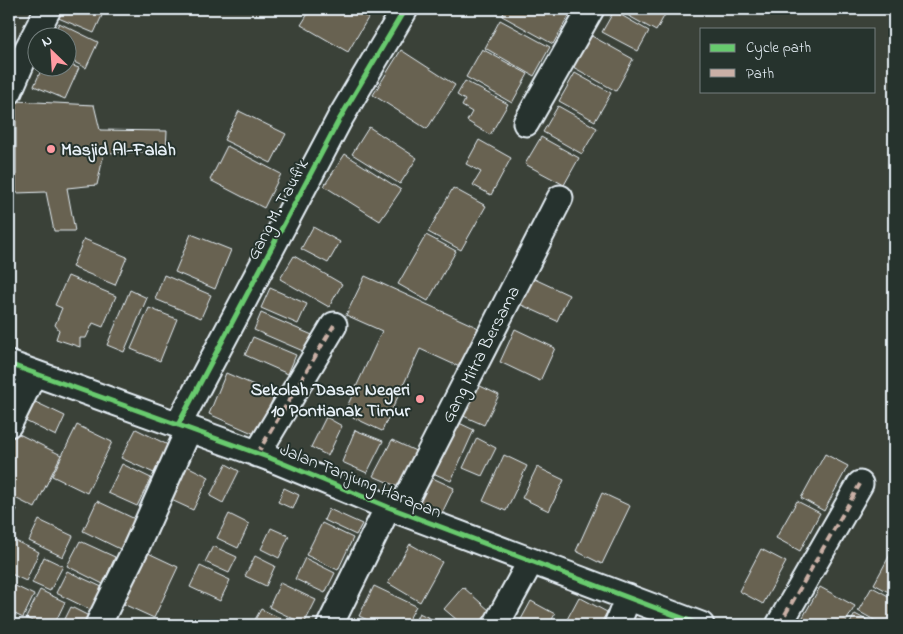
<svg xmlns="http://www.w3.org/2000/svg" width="903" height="634" viewBox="0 0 903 634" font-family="'Indie Flower',sans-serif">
<rect width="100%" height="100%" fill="#3a4138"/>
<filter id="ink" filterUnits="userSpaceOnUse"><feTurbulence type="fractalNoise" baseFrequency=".02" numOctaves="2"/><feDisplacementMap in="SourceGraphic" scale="10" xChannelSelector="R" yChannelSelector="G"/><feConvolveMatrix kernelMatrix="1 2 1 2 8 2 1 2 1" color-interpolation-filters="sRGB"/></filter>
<g filter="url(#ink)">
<!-- building -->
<path fill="#686251" stroke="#e8f1f8" d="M59,9H105L94,33L56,17Z
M311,9H352L368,18L348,52L301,25Z
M365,9H381L375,16Z
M506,9H560L570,14L553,44L502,16Z
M616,9H668L656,31Z
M614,11L649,31L638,51L602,32Z
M500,20L550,47L534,76L485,48Z
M59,23L98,42L86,68L68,59V38H52Z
M590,35L633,59L616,91L573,67Z
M9,45L22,53L9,76Z
M482,49L528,74L512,103L466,77Z
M401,50L455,85L427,129L373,95Z
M68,64L79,68L65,99L34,86L42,68H68Z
M575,73L611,93L595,121L559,101Z
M465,81L508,104L490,135L467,121L472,112L462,106L465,100L457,95Z
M16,101L94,105L100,130L167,131L166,151L104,153L97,185L67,188L75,231H54L46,192L16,193Z
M558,106L597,128L582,154L543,132Z
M239,111L286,134L271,163L224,140Z
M369,127L417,158L400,184L352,154Z
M541,137L579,158L564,185L525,164Z
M479,140L511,158L491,195L473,185L481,172L466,164Z
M227,146L281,174L264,208L210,180Z
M345,154L401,190L380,221L324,186Z
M453,188L486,206L461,250L428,232Z
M313,227L340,242L328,263L301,249Z
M191,234L231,250L215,289L175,272Z
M426,235L456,251L428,301L398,284Z
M84,239L127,257L115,285L72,267Z
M294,256L342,284L329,307L280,279Z
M164,275L211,295L201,318L155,299Z
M68,276L116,296L103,327L93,323L86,338H80V347L56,339L59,330L55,325L62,308L55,305Z
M365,276L483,330L464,369L420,349L382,431L344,413L382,331L346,315Z
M528,276L569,295L557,321L515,302Z
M270,288L307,304L298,324L261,308Z
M130,290L147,298L124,352L107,345Z
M149,308L177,319L160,361L131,349Z
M261,313L317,337L310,354L254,330Z
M515,329L555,348L540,381L500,362Z
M253,337L296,355L288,374L245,355Z
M226,373L275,394L257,435L209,414Z
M476,384L499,395L484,425L461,415Z
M29,399L65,416L56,436L19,418Z
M326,417L342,426L328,456L311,447Z
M457,422L474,430L451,481L433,473Z
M77,425L112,442L87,493L52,476Z
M136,429L168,445L154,473L121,458Z
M355,430L383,441L367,473L342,462Z
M13,431L61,455L35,508L9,495V439Z
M477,438L496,448L482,476L463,468Z
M392,440L422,454L403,489L373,476Z
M825,454L848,466L824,511L801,498Z
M504,455L527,466L506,511L483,501Z
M122,464L151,478L137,506L108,493Z
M183,464L209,477L193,510L167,498Z
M226,464L239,471L223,503L210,496Z
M537,467L564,480L549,511L522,498Z
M424,474L454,488L442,513L412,499Z
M284,488L299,495L293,509L278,502Z
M602,493L630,506L602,564L576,551Z
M97,501L135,519L120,549L83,531Z
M797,501L820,513L800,551L776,538Z
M9,505L17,509L9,526Z
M329,509L362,524L356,535L324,520Z
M229,514L249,524L238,548L217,538Z
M39,520L73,536L63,557L29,541Z
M322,523L353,538L338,570L306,555Z
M271,528L289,536L279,558L261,549Z
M9,538L39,552L26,581L9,573Z
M80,541L115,557L103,584L67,566Z
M410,544L442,562L420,602L388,583Z
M213,546L237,557L229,573L205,562Z
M761,549L786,562L763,604L739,591Z
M892,551L894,552V595L874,584Z
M146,552L178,567L154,618L121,603Z
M255,556L275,566L266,586L245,576Z
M44,557L63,566L50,591L32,583Z
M305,558L335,573L325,593L295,579Z
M200,566L230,580L220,601L190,587Z
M67,571L104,588L93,611L56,593Z
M9,583L34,595L23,618L9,611Z
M280,583L316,600L304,624L269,607Z
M374,586L416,606L406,625H378L359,616Z
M463,587L490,611L477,625H463L444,609Z
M820,587L855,606L844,625L799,624Z
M872,587L894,599V625H883L858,611Z
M40,590L65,602L54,625H42L26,618Z
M579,597L607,612L600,625H564Z
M531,601L555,614L549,625H518Z
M71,607L89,616L85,625H62Z
M261,609L282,619L279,625H252Z
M419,613L444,625H413Z
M855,614L876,625H849Z"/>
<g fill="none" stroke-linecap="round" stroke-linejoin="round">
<defs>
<path id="minor" d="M9,92L28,48L48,9
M526,123L591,9
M9,364L270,458L388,507L701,625
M9,424L34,373
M178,425L339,120L405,9
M257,454L334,325
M400,511L560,198
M98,625L135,550L189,429
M330,625L388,507
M496,625L531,561
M617,625L628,597
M779,625L860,484"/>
</defs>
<!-- minor casing -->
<use href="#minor" stroke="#e8f1f8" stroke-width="29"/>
<!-- minor -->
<use href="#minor" stroke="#26332d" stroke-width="25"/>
<!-- quiet -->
<path stroke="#cab0a6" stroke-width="4" stroke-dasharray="8 4" stroke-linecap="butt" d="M257,454L334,325
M779,625L860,484"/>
<defs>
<path id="cycleway" d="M9,364L270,458L388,507L701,625
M178,425L339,120L405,9"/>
</defs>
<!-- cycleway casing -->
<use href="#cycleway" stroke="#26332d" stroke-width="8"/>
<!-- cycleway -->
<use href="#cycleway" stroke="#67ca6e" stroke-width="5"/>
</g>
</g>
<!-- markers -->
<g fill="#ff9aa2" stroke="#26332d" stroke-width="2">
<circle cx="51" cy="149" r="5"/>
<circle cx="420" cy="399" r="5"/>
</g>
<g text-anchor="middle" stroke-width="4" stroke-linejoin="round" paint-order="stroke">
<!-- poi labels -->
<g font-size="18" font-weight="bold" fill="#e8f1f8" stroke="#26332d" text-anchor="start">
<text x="61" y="155">Masjid Al-Falah</text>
<text x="410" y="395" text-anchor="end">Sekolah Dasar Negeri<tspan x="410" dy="21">10 Pontianak Timur</tspan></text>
</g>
<!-- street labels -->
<g font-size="18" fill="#e8f1f8" stroke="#26332d">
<text transform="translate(277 209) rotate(-62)" y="6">Gang M. Taufik</text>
<text transform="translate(480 354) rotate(-63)" y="6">Gang Mitra Bersama</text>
<text transform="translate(361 480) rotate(22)" y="6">Jalan Tanjung Harapan</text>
</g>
</g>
<!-- margin -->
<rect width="903" height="634" fill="none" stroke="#26332d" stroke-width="30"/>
<rect x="15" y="15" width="873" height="604" fill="none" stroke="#e8f1f8" stroke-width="2" filter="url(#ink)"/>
<!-- legend -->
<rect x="700" y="28" width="175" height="65" fill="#26332d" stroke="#747f7e"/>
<rect x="710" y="44" width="25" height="8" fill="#67ca6e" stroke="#747f7e"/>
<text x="746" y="52" font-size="15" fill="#e8f1f8">Cycle path</text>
<rect x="710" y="69" width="25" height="8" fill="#cab0a6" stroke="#747f7e"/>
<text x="746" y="78" font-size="15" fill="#e8f1f8">Path</text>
<!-- north arrow -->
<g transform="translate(52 52) rotate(335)"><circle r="24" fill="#26332d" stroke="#747f7e"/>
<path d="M0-4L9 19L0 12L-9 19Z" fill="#ff9aa2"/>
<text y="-8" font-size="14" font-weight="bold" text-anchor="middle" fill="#e8f1f8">N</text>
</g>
</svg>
